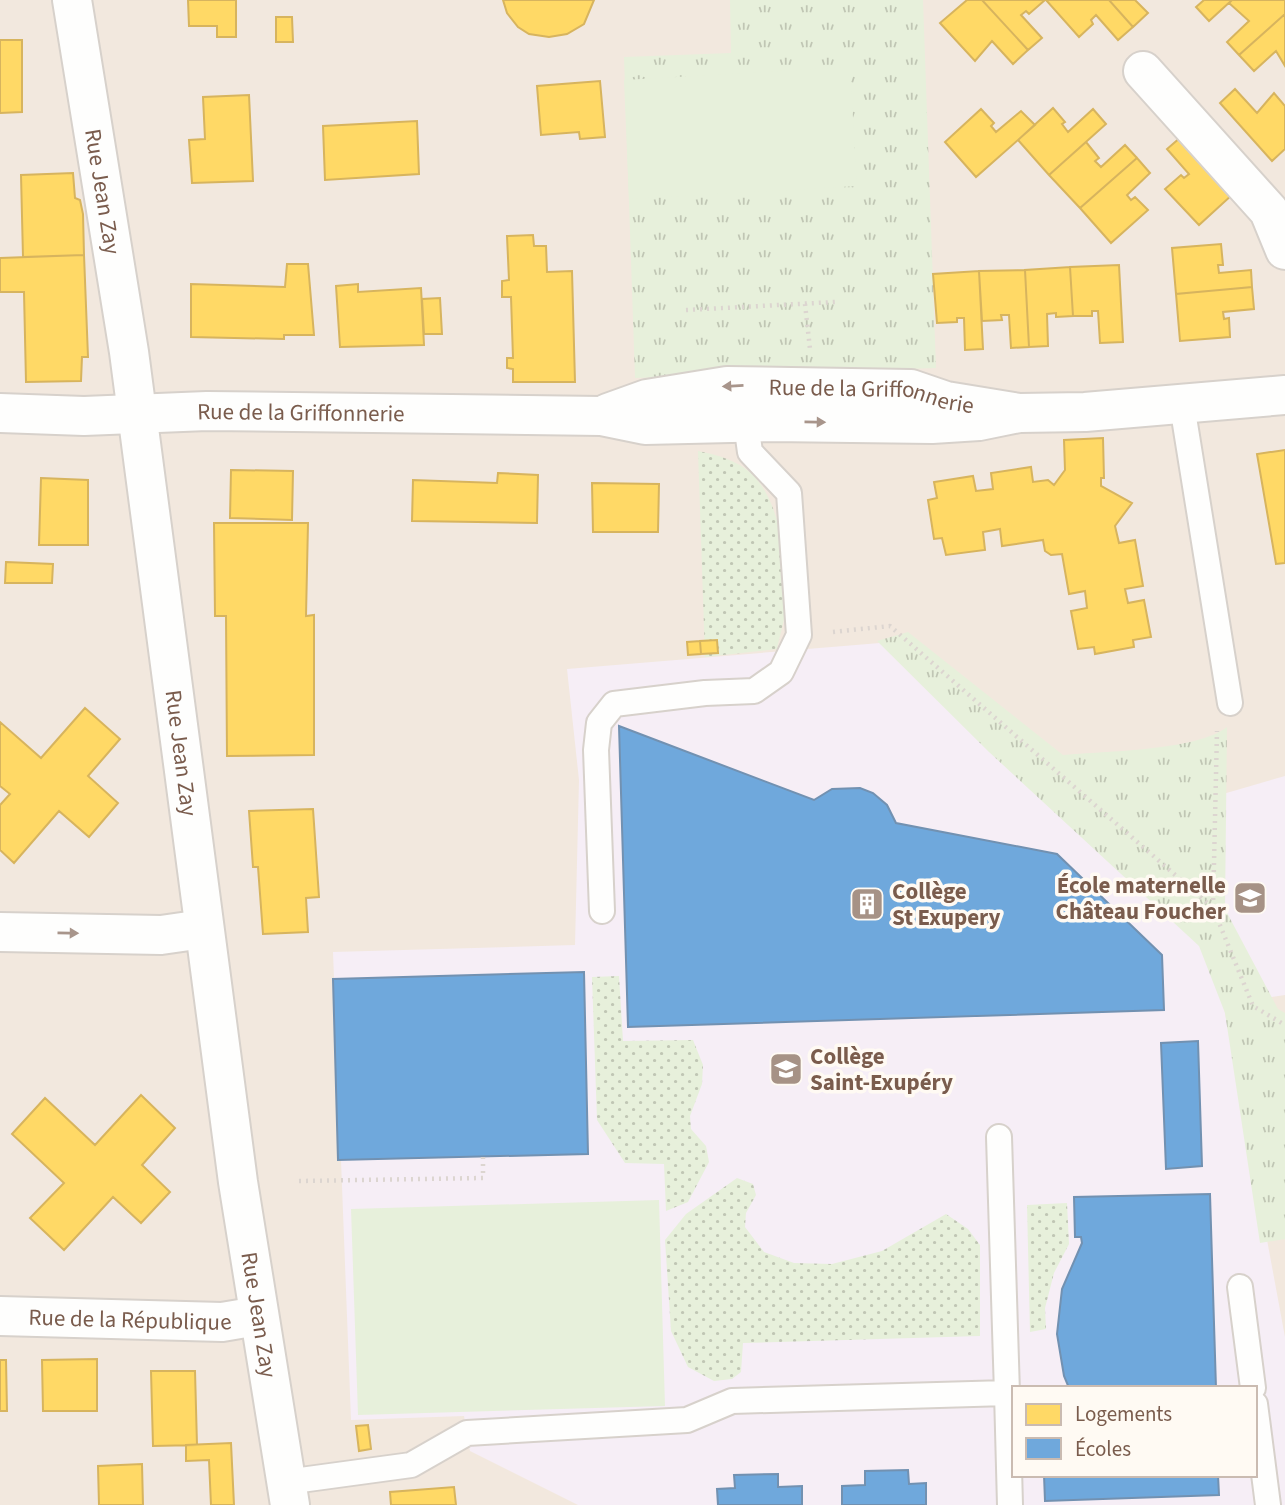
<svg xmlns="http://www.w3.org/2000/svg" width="1285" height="1505" viewBox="0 0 1285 1505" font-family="'Source Sans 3',sans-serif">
<defs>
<pattern id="grass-dots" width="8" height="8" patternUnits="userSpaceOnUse" patternTransform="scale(1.75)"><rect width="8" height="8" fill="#e7f0db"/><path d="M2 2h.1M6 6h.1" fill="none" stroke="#c0c6b4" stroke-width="1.8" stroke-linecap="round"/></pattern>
<pattern id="park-tufts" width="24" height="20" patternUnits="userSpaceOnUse" patternTransform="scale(1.75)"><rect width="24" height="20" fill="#e7f0db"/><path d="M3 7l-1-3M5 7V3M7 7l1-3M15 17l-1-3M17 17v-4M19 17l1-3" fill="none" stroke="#c0c6b4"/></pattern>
</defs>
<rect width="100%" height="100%" fill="#f9f5f0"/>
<!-- residential -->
<path fill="#f2e8de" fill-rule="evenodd" d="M0,0H1285V1505H0ZM1014,1388H1255V1475H1014Z"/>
<!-- education -->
<path fill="#f6eef6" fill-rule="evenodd" d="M892,642L1213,948L1285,1337V1505H578L470,1451L464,1416L351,1420L333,952L575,945L579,780L567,669ZM1014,1388H1255V1475H1014Z
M1285,776V995L1232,1003L1199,801Z"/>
<!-- grass -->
<path fill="url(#grass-dots)" d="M698,451C717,455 737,460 752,474C782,504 786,561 786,601C786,617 780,634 777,649L705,657Z
M619,976L623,1041L693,1040L703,1065L702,1084L690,1116L691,1129L706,1146L709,1162L688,1202L666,1211L664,1164L625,1163L597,1120L592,977Z
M737,1178L753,1184L756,1195L746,1213L745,1227L764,1252L794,1263L832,1264L882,1251L946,1214L968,1229L980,1245V1336L743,1343L741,1372L732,1379L714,1381L688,1367L671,1331L665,1240L686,1214Z
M1067,1203L1069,1244L1054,1273L1045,1308L1046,1329L1030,1332L1027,1205Z"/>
<!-- park -->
<path fill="url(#park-tufts)" d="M730,0H923L936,368L635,378L624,57L731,53Z
M908,632L1063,755C1105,751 1196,751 1227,727L1225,909L1278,1009L1285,1013V1239L1260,1243L1225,1013L1199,946L989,752L877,641Z"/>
<!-- pitch -->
<path fill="#e7f0db" d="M850,67L857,186L629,199L624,80Z
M659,1200L665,1406L358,1415L351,1209Z"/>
<!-- homes -->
<path fill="#ffd966" stroke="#d7b45e" stroke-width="2" d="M188,0H236V37H217V26H189Z
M503,0H594L584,24L567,34L549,37L529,34L518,27L507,13Z
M967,0H982L1028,50L1013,64L992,41L975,61L940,23Z
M982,0H1045L1029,14L1026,11L1021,15L1042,38L1028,50Z
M1046,0H1109L1133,27L1118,40L1096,15L1091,20L1093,24L1079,37Z
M1109,0H1135L1148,13L1133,27Z
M1204,0H1232L1209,21L1196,7Z
M1232,0H1285V14L1239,55L1227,42L1249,21L1229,3Z
M1285,14V66L1276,51L1254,71L1239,55Z
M276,17H292L293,42H276Z
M0,40H22V112L0,113Z
M600,81L605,137L580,139L579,132L541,135L537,86Z
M1235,89L1257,113L1274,93L1285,106V149L1272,161L1220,103Z
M249,95L253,181L192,183L189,140L205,139L203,97Z
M1053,108L1065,122L1062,124L1068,132L1093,109L1106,124L1049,175L1018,140Z
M981,109L994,123L991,126L996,132L1021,111L1035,125L976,177L945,142Z
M417,121L419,174L325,180L323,126Z
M1181,137L1233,194L1199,225L1165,189L1181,175L1184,178L1189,174L1167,149Z
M1086,142L1099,158L1095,161L1101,167L1125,145L1137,158L1080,208L1049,175Z
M1137,158L1150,173L1127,195L1131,200L1135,197L1148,210L1111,243L1080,208Z
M73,173L75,198L80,200L83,214L84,255L23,257L21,175Z
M533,235L534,246H546L547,272L572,271L575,382H513V369L507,368V358H513L511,297H502V281L509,280L507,236Z
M1221,244L1223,265H1218L1219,273L1251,270L1252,287L1176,294L1172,248Z
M84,255L88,357H82L81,381L26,382L24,292H0V258Z
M287,264H308L314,335H284V339L191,337V284L285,287Z
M1119,265L1123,342L1100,343L1098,311H1092V316H1073L1070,267Z
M1070,267L1073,316L1056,317V313L1047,314L1048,346L1029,347L1025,270Z
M1025,270L1029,347L1011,348L1009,315H1001L1002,320L982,321L979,271Z
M979,271L983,349L965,350L964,318H957V322L937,323L933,274Z
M358,284V292L421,288L424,345L340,347L336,286Z
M1252,287L1254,309L1223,312L1224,319L1229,318L1230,337L1180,341L1176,294Z
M440,298L442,334H424L422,299Z
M1103,438L1104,478H1101V486L1132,503L1115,526L1119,543L1135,540L1143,586L1125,589L1128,603L1144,600L1151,637L1133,640L1134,647L1095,654L1094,647L1078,649L1071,611L1087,608L1085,591L1069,594L1062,554L1051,555L1045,551L1043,540L1002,546L1000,529L983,532L985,550L946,555L942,538L934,539L928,500L937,498L934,482L973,476L976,491L993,489L991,473L1031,467L1033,482L1048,480L1054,485L1065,470L1064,440Z
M1285,450V563L1276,564L1257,454Z
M231,470L293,471L292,520L230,518Z
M498,473L538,475L537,523L412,521L413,480L497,483Z
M41,478L88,480V545H39Z
M592,483L659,484L658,532H593Z
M214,523H308L306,616L314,615V755L227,756L226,616H215Z
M6,562L53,564L52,583H5Z
M717,640L718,653L701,654L700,641Z
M700,641L701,654L688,655L687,642Z
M85,708L120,739L88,776L118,803L89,837L59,811L14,863L0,850V805L10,794L0,786V722L41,758Z
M313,809L319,897L306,898L308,932L263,934L258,867H253L249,811Z
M141,1095L175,1128L142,1165L170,1192L141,1223L113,1197L64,1250L30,1218L64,1183L12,1134L45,1098L95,1145Z
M97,1359V1411H43L42,1360Z
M0,1360H6L7,1411H0Z
M151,1371H195L197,1445L153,1446Z
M368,1425L371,1449L359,1451L356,1426Z
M231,1443L234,1505H211L209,1460L186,1461V1445Z
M142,1464L143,1505H99L98,1466Z
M454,1487L456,1505H391L390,1492Z"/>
<!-- schools -->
<path fill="#6fa8dc" stroke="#7291b1" stroke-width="2" d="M619,726L814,800L832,789L860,788L873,793L887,805L896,823L1057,854L1162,955L1164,1010L628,1027Z
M584,972L588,1154L338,1160L333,979Z
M1198,1041L1202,1166L1166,1169L1161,1043Z
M1210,1194L1216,1388H1069L1064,1376L1057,1334L1062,1289L1082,1243L1081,1237H1075L1074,1197Z
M908,1470L909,1484L926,1483V1505H842V1486L865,1485V1471Z
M778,1474V1487L802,1486V1505H718L717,1489L735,1488L734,1475Z
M1044,1475H1218L1219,1495L1045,1501Z"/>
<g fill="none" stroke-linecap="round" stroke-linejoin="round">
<defs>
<path id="lane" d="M1182,405L1230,703
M602,911L596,750L599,723L614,704L705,693L754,691L781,672L799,635L789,493L750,452L746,423
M999,1137L1007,1393
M1240,1287L1253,1388
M1255,1404L1268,1505
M286,1482L411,1465L467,1433L687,1420L732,1401L1007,1393L1010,1505"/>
<g id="street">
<path id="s1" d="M72,0L129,352L238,1182L290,1505"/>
<path d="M1143,71L1269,211L1285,250"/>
<path id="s2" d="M0,413L84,416L207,411L601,416L645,425L772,422L932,424L979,421L1019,413"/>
<path id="s3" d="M608,413L647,399L727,386L911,389L946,401L1019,413L1085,412L1285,395"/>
<path d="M0,932L161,935L203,929"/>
<path id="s4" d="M0,1316L222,1322L258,1316"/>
</g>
</defs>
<!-- lane casing -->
<use href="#lane" stroke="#d7d1cb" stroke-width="28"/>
<!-- street casing -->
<use href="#street" stroke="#d7d1cb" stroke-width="42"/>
<!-- path -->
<path stroke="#dcd5d0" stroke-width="4.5" stroke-dasharray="2 5" stroke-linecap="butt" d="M805,304L810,349
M686,310L835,302
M833,632L890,626L1213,908L1253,1006L1285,1025
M1213,907L1217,731
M299,1181L483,1178V1156"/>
<!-- lane -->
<use href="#lane" stroke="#fefefd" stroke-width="24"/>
<!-- street -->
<use href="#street" stroke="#fefefd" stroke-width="38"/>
</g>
<!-- one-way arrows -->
<defs><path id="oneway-solid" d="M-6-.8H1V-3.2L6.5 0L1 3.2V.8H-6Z" transform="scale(1.75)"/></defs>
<g fill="#a8958b">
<use href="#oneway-solid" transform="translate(733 386) rotate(177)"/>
<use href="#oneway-solid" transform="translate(815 422) rotate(1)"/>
<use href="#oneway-solid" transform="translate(68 933) rotate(1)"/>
</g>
<!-- icons -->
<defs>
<symbol id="school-square" viewBox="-11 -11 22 22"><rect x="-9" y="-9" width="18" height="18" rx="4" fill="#a69286" stroke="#fffaf3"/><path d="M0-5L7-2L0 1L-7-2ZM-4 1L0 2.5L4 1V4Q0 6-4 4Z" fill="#fff"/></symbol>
<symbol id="building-square" viewBox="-11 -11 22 22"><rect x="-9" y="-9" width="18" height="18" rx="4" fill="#a69286" stroke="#fffaf3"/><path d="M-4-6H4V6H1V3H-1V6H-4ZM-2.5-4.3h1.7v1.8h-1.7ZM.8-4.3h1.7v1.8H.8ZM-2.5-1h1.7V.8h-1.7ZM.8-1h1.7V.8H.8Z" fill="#fff"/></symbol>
</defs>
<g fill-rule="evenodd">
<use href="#school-square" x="1231" y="879" width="38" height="38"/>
<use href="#building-square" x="848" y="885" width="38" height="38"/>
<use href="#school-square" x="767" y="1050" width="38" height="38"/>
</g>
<g text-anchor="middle" stroke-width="7" stroke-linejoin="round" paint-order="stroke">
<!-- street labels -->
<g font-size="23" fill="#7a5c4d" stroke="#fffaf3">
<text dy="8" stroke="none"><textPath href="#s1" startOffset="194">Rue Jean Zay</textPath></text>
<text dy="8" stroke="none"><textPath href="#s3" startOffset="268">Rue de la Griffonnerie</textPath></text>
<text dy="8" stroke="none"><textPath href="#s2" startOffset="301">Rue de la Griffonnerie</textPath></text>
<text dy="8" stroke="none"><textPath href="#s1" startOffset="761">Rue Jean Zay</textPath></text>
<text dy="8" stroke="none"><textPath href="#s1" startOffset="1328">Rue Jean Zay</textPath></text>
<text dy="8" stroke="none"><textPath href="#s4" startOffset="130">Rue de la République</textPath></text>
</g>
<!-- poi labels -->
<g font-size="23" font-weight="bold" fill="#7a5c4d" stroke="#fffaf3" text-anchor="start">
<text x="1226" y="893" text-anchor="end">École maternelle<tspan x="1226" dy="26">Château Foucher</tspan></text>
<text x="892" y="899">Collège<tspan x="892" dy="26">St Exupery</tspan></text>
<text x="810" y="1064">Collège<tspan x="810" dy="26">Saint-Exupéry</tspan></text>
</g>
</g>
<!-- legend -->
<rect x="1012" y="1386" width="245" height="91" fill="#fffaf3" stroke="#cabbb1" stroke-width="2"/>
<rect x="1026" y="1404" width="35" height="21" fill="#ffd966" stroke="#cabbb1" stroke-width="2"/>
<text x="1075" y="1421" font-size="21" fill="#7a5c4d">Logements</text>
<rect x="1026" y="1438" width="35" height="21" fill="#6fa8dc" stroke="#cabbb1" stroke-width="2"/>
<text x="1075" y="1456" font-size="21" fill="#7a5c4d">Écoles</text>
</svg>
